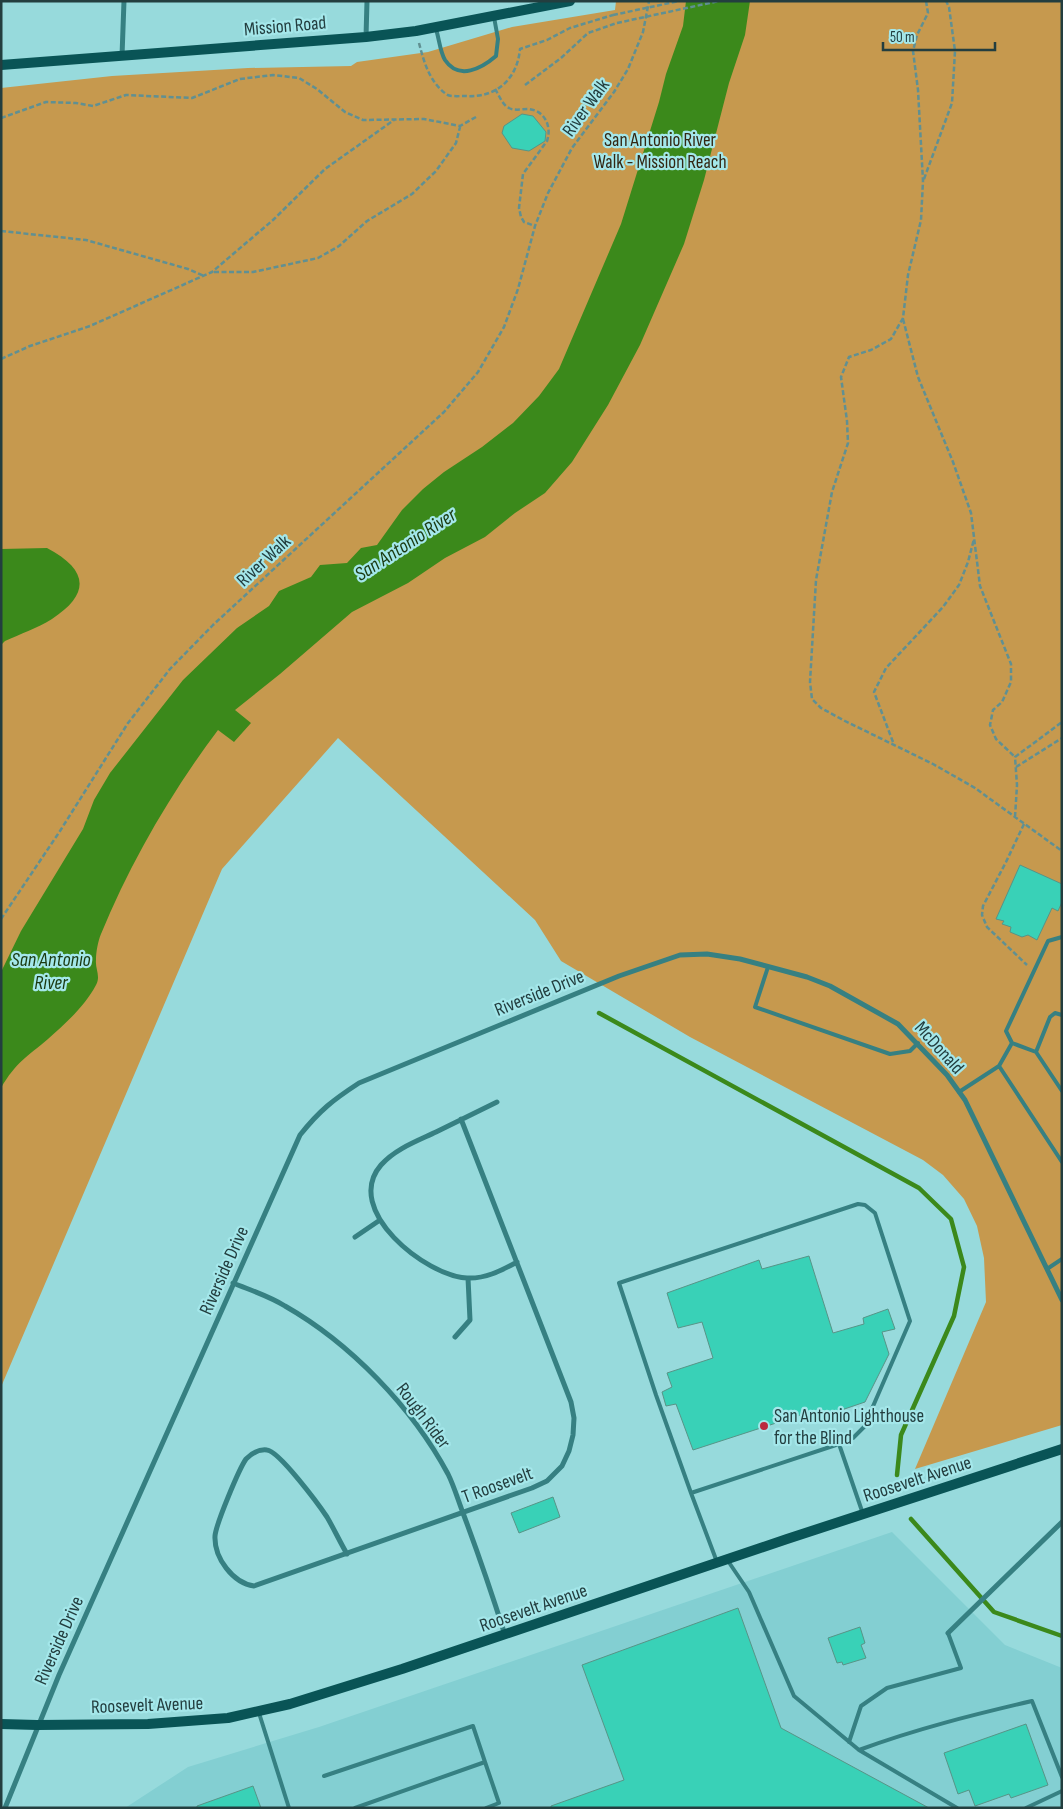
<svg xmlns="http://www.w3.org/2000/svg" width="1063" height="1809" viewBox="0 0 1063 1809" font-family="'Sofia Sans Condensed',sans-serif">
<rect width="100%" height="100%" fill="#97dadc"/>
<!-- built -->
<path fill="#83cfd2" d="M892,1532L1005,1645L1062,1668V1808H125L188,1767L319,1727Z"/>
<!-- green -->
<path fill="#c6994e" d="M616,1H1062V1425L915,1469L986,1302L984,1258L977,1226L964,1199L943,1175L923,1160L690,1037L561,961L535,920L338,738L222,869L1,1387V88L112,76L248,68L351,66L357,62L428,52L512,27L615,10Z"/>
<!-- water -->
<path fill="#3b891b" d="M686,1H750L745,35L729,83L704,180L684,244L640,345L608,405L572,462L545,493L515,513L485,537L445,558L408,583L352,612L280,674L235,710L251,723L234,742L218,730C172,791 130,863 101,934C98,941 96,952 96,960C95,969 101,976 96,985C85,1006 65,1024 48,1039C27,1057 16,1062 1,1088V972L21,931L83,829L94,800L110,773L183,680L237,628L269,606L279,591L311,577L320,565L347,563L361,548L377,545L402,510L423,489L444,472L482,447L513,423L539,396L559,369L621,224L659,102L666,74L683,26Z
M47,548C87,569 92,593 52,619C38,628 20,634 5,641L1,645V549Z"/>
<g fill="none" stroke-linecap="round" stroke-linejoin="round">
<!-- stream -->
<path stroke="#3b891b" stroke-width="4.5" d="M599,1013L919,1188L951,1219L964,1267L954,1316L901,1435L897,1475
M911,1519L994,1612L1062,1636"/>
</g>
<!-- building -->
<path fill="#39d1b7" stroke="#579487" d="M522,114L533,116L546,132L545,141L529,151L512,148L502,133L504,126Z
M1020,865L1062,884V902L1058,911L1052,908L1037,940L1028,935L1022,937L1010,932L1011,927L1002,924L1004,921L996,919Z
M809,1256L833,1333L864,1324L863,1318L888,1309L895,1329L882,1332L889,1354L865,1402L812,1420L810,1412L693,1450L676,1404L666,1406L662,1392L672,1387L667,1373L713,1358L702,1322L678,1328L667,1293L759,1260L762,1269Z
M553,1497L560,1517L519,1533L511,1513Z
M738,1608L781,1728L929,1808H551V1806L624,1780L582,1665Z
M860,1627L865,1643L861,1645L866,1658L843,1665L842,1662L837,1663L828,1638Z
M1026,1724L1048,1785L1011,1798L1009,1794L975,1806L969,1790L958,1794L944,1753Z
M253,1786L261,1808H197V1806Z"/>
<g fill="none" stroke-linecap="round" stroke-linejoin="round">
<!-- path -->
<path stroke="#609092" stroke-width="2.5" stroke-dasharray="5 2.5" stroke-linecap="butt" d="M926,1L928,13L917,35L913,51L918,90L923,181L921,220L908,275L903,318L891,339L871,350L849,357L841,377L847,421L848,443L832,492L816,580L810,682L812,699L821,708L845,721L933,764L975,788L1062,851
M419,43C424,62 429,81 446,94C450,97 459,96 465,96C496,98 517,80 520,49L547,40L570,28L613,15
M525,85L561,58L588,33L617,23
M495,89C499,95 503,106 509,108C515,111 522,109 528,109C545,110 552,127 547,141L523,174L519,208L521,217L524,222L535,226
M1,118L46,102L76,103L93,106L126,95L192,98L240,79L273,75L299,78L317,89L345,112L363,120L424,119L460,126L476,117
M924,179L952,103L955,51L949,7L946,1
M1,231L86,240L188,269L204,276
M214,272H253L318,258L339,246L367,221L412,194L436,171L456,143L460,127
M903,319L918,377L953,462L971,513L980,586L1011,664V682L1002,702L993,710L990,725L996,739L1015,757
M1,359L30,346L90,326L212,272L273,220L325,169L394,120
M893,742L874,692L886,668L943,607L959,585L968,562L974,539
M1016,767L1062,738
M1015,817L1017,785L1015,757L1062,722
M1024,824L1006,862L983,906L982,915L987,927L1027,965
M1,919L60,831L128,723L170,669L213,625L444,412L478,372L504,327L518,289L535,226L548,193L572,148L614,92L628,69L643,32L649,1"/>
<!-- lane -->
<path stroke="#368082" stroke-width="4" d="M436,29C439,38 440,52 445,60C459,81 482,68 496,56L498,39L494,17
M1062,937L1048,941L1006,1031L1012,1043L1036,1052L1062,1091
M768,967L755,1007L890,1054L910,1051L918,1043
M1036,1052L1050,1017L1055,1013L1062,1015
M999,1066L1062,1162
M959,1092L999,1066L1012,1043
M1047,1269L1062,1259
M691,1493L656,1395L619,1283L858,1204L865,1205L875,1213L910,1321L864,1427L853,1438L839,1444
M728,1561L749,1592L794,1696L859,1750L957,1808
M717,1562L691,1493L839,1444L863,1514
M259,1713L289,1808
M849,1742L861,1706L887,1688L961,1668L948,1633
M859,1750C916,1729 972,1715 1032,1701L1062,1777
M485,1762L499,1803L486,1808
M324,1776L473,1726L485,1762L355,1808
M1026,1808L1062,1791"/>
<!-- street -->
<path stroke="#368082" stroke-width="5" d="M366,37L367,1
M122,56L124,1
M497,1102C477,1112 456,1122 436,1132C417,1141 395,1149 381,1165C342,1210 426,1276 467,1278C486,1279 502,1270 517,1262
M355,1237L380,1220
M233,1283C250,1290 269,1296 285,1306C350,1343 412,1407 448,1474C454,1486 458,1500 463,1513C478,1553 492,1594 505,1635
M455,1337L470,1320L468,1278
M347,1554C340,1542 334,1529 327,1517C319,1505 279,1451 267,1450C259,1449 251,1454 246,1459C239,1469 216,1524 215,1536C214,1558 233,1583 254,1586L532,1488L547,1481L562,1466L569,1451L573,1435L574,1418L571,1402L461,1119
M948,1633L1062,1522
M5,1808L59,1675L300,1135C320,1110 333,1100 359,1083L619,976L680,955L707,954L740,959L807,977L830,986L898,1024L947,1075L965,1100L1062,1300"/>
<!-- secondary -->
<path stroke="#095456" stroke-width="10" d="M1,65L366,37L416,31L570,1
M1,1724L37,1725L148,1724L228,1718L290,1704L402,1669L787,1539L1062,1449"/>
<!-- path-bridge -->
<path stroke="#609092" stroke-width="2.5" stroke-dasharray="5 2.5" stroke-linecap="butt" d="M613,15L679,1
M617,23L719,1"/>
</g>
<!-- markers -->
<circle fill="#bb2a3f" stroke="#a4e7ea" stroke-width="2" cx="764" cy="1426" r="5"/>
<g text-anchor="middle" stroke-width="4.5" stroke-linejoin="round" paint-order="stroke">
<!-- street labels -->
<g font-size="19" fill="#233e3f" stroke="#a4e7ea">
<text transform="translate(285 25) rotate(-5)" y="7">Mission Road</text>
<text transform="translate(585 107) rotate(-54)" y="7">River Walk</text>
<text transform="translate(263 560) rotate(-43)" y="7">River Walk</text>
<text transform="translate(539 992) rotate(-22)" y="7">Riverside Drive</text>
<text transform="translate(940 1047) rotate(48)" y="7">McDonald</text>
<text transform="translate(223 1270) rotate(-66)" y="7">Riverside Drive</text>
<text transform="translate(424 1415) rotate(53)" y="7">Rough Rider</text>
<text transform="translate(917 1478) rotate(-18)" y="7">Roosevelt Avenue</text>
<text transform="translate(497 1484) rotate(-20)" y="7">T Roosevelt</text>
<text transform="translate(533 1607) rotate(-19)" y="7">Roosevelt Avenue</text>
<text transform="translate(58 1640) rotate(-66)" y="7">Riverside Drive</text>
<text transform="translate(147 1704) rotate(-2)" y="7">Roosevelt Avenue</text>
</g>
<!-- park labels -->
<g font-size="19" fill="#342713" stroke="#a4e7ea">
<text x="660" y="146">San Antonio River<tspan x="660" dy="22">Walk - Mission Reach</tspan></text>
</g>
<!-- poi labels -->
<g font-size="19" fill="#233e3f" stroke="#a4e7ea" text-anchor="start">
<text x="774" y="1422">San Antonio Lighthouse<tspan x="774" dy="22">for the Blind</tspan></text>
</g>
<!-- water labels -->
<g font-size="20" font-style="italic" fill="#1a3910" stroke="#a4e7ea">
<text transform="translate(405 544) rotate(-33)" y="7">San Antonio River</text>
<text x="51" y="966">San Antonio<tspan x="51" dy="23">River</tspan></text>
</g>
</g>
<!-- border -->
<rect width="1063" height="1809" fill="none" stroke="#233e3f" stroke-width="5"/>
<!-- scale -->
<path d="M883 42v8h112v-8" fill="none" stroke="#233e3f" stroke-width="2.5"/>
<text x="890" y="42" font-size="15" fill="#233e3f" stroke="#a4e7ea" stroke-width="4" paint-order="stroke">50 m</text>
</svg>
